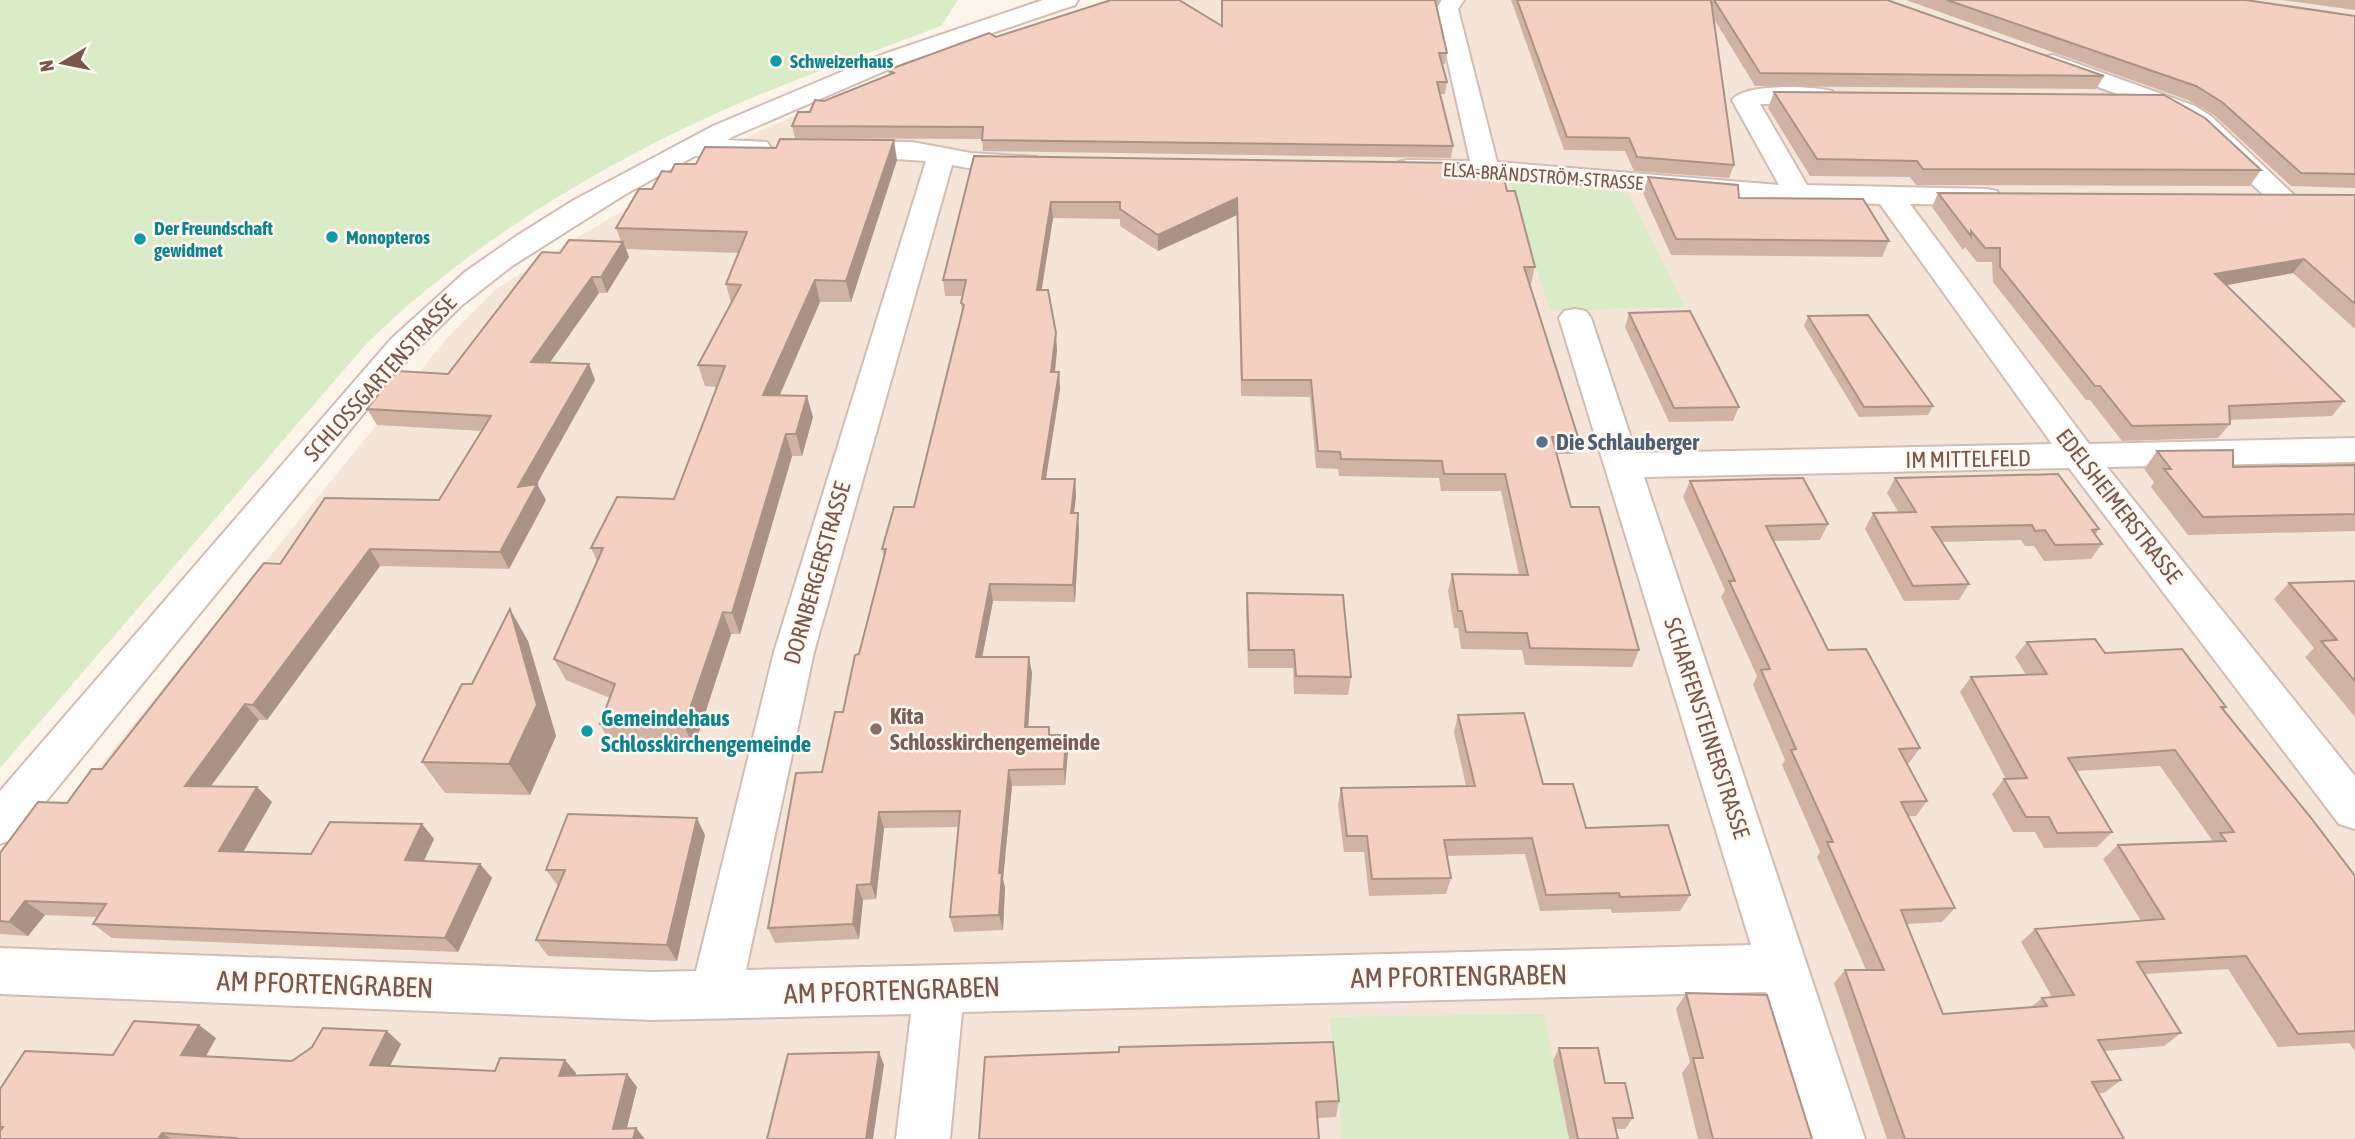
<svg xmlns="http://www.w3.org/2000/svg" width="2355" height="1139" viewBox="0 0 2355 1139" font-family="'Asap Condensed',sans-serif">
<rect width="100%" height="100%" fill="#fdf4ea"/>
<!-- residential -->
<path fill="#f5e5d8" d="M1117,0H2355V1139H0V889L447,338L495,290L578,237L757,132L902,69L1015,30Z"/>
<!-- green -->
<path fill="#d9ecc7" d="M0,0H958L941,26C862,56 781,83 704,119C582,176 465,248 368,342L0,768Z
M1508,181L1628,193L1685,307L1550,310Z
M1544,1014L1569,1139H1343L1330,1017Z"/>
<g fill="none" stroke-linecap="round" stroke-linejoin="round">
<defs>
<path id="minor" d="M1043,0H1078L1075,5L901,64L732,137L727,140L767,142L771,148L767,154L758,156H695L624,195L512,266L461,306L413,353L16,838L0,844V791L391,339L465,272L518,235L574,200L713,126L884,54Z
M1442,0H1464L1458,9L1497,162L1779,185L1732,100C1744,83 1813,86 1832,91L1836,96L1832,101L1823,104H1760L1807,185L1987,189L1997,191L2001,197L1997,203L1987,205L1910,204L2089,444L2355,438V462L2107,467L2355,776V829L2339,824L2069,468L1644,477L1865,1139H1811L1766,992L962,1012L950,1139H896L911,1014L652,1020L0,994V948L652,972L696,971L774,652L926,161L834,155L830,149L834,143L843,141L912,142L971,153L1036,157L1040,163L1036,169C1010,175 977,170 952,165L814,652L746,970L1751,945L1559,318L1564,311L1575,309L1586,311L1591,318L1636,453L2052,444L1880,204L1758,201L1527,179L1398,174L1394,168L1398,162L1408,160L1470,161L1436,9Z
M2053,55L2195,106L2212,117L2297,198L2293,204L2283,206L2273,204L2194,129L2177,116L2044,67L2041,62L2044,57Z"/>
</defs>
<!-- minor casing -->
<use href="#minor" stroke="#d3bcb1" stroke-width="4"/>
<!-- minor -->
<use href="#minor" fill="#fff" fill-rule="evenodd"/>
</g>
<!-- wall -->
<path fill="#d1b3a6" d="M1221,0H1440L1436,5L1447,53L1445,64H1442L1447,82L1445,94H1440L1453,146L1451,158L983,151L982,139L795,138L792,126L810,112L889,75L888,70L996,37L1222,25Z
M1511,0H1887L2104,76L2096,89L1755,86L1714,19L1734,165L1729,178L1634,171L1625,151L1564,150Z
M1906,0H2246L2355,16V188L2291,186L2214,115L2188,100Z
M2282,0H2355V10Z
M1774,92L2261,170L2250,186L1916,185L1910,177L1810,176L1768,108Z
M974,156L1461,170L1507,191L1535,267L1531,284L1529,283L1578,437L1573,454H1557L1571,507L1639,650L1632,667L1525,665L1522,650L1461,649L1458,628H1454L1448,591L1452,574L1519,575L1501,491H1441L1439,478L1339,476L1338,469L1316,468L1310,397L1241,396L1237,215L1158,251L1120,226V219L1053,218L1041,290L1057,350L1055,372H1059L1060,389L1046,479H1075L1076,496L1074,513L1079,530L1075,602L993,601L982,657L1032,673L1028,727H1049L1050,735L1068,751L1065,785L1012,786L1003,879L1005,888L1003,930L954,932L950,917L958,827L884,828L876,899L863,900L859,939L775,943L768,928L843,712L859,654L884,558L882,549L914,507L962,312L961,303L962,296H945L943,280Z
M897,160L851,302H820L780,395L813,417L802,456H792L740,634H731L694,747L611,745L600,724L610,698L566,680L554,659L597,561L591,548L674,499L717,387L705,386L698,365L731,303L726,284L739,253L626,249L629,257L607,293H599L550,362L595,380L537,484L546,500L509,569L380,566L267,720H259L211,786L257,787L272,802L243,852L311,854L422,824L434,839L424,861L480,864L492,878L458,952L112,938L93,924L98,917L45,915L28,936L0,934V853L67,803L102,769L280,564L439,500L482,431L377,425L367,409L448,374L560,253L621,242L616,228L652,189Z
M1648,177L1739,198L1889,241L1882,257L1671,255L1643,193Z
M1938,193L2355,195V329L2293,273L2226,285L2344,401L2332,416L2229,420L2230,424L2218,438L2122,441L2090,400H2086L1993,282L1992,262H1977L1965,247L1963,250L1932,207Z
M1629,313L1739,407L1733,421L1669,422L1625,327Z
M1808,316L1933,406L1928,415L1859,417L1804,326Z
M2157,451L2233,467L2355,465V531L2188,535L2151,487L2154,482L2144,469Z
M1895,478L2099,529L2095,535L2102,544L2091,559L2044,561L2034,546H2025L2021,540L1942,542L1969,584L1959,600L1904,601L1865,529L1873,513H1899L1887,493Z
M1690,481L1828,524L1820,540L1774,541L1828,650L1920,748L1909,763H1907L1927,801L1916,816H1908L1955,908L1942,922L1907,924L1943,1014L2031,1007L2042,998L2052,997L2021,942L2035,929L2141,921L2103,859L2118,845L2211,842L2212,840L2160,766L2076,771L2112,832L2097,847L2044,848L2035,832H2013L1992,794L2004,779H2006L1960,692L1971,677L2026,675L2015,657L2027,642L2105,653L2226,707L2224,710L2355,876V1051L2349,1043L2278,1047L2228,969L2145,974L2181,1033L2164,1046L2104,1051L2121,1080L2104,1093H2098L2124,1139H1887L1834,983L1845,970H1866L1817,857L1820,852L1782,765L1785,760L1753,685L1757,676L1721,597L1725,590L1683,497Z
M2355,581V717L2305,657L2314,648L2274,599L2289,583Z
M1247,593L1351,677L1348,695L1294,694L1293,668H1248L1246,612Z
M528,641L556,736L530,795L445,793L422,762L472,684Z
M1458,715L1543,784L1586,828L1690,895L1680,911L1612,913L1611,909L1540,911L1525,854L1447,856L1451,878L1446,894L1369,896L1364,852H1344L1338,805L1341,788L1466,786L1454,732Z
M705,835L677,961L548,956L536,940L558,886L546,870Z
M1686,993L1812,1139H1698L1682,1073L1690,1062L1676,1009Z
M216,1038L206,1056L292,1061L401,1044L390,1066L495,1071L576,1073L575,1076L627,1074L637,1087L627,1128L645,1139H0V1089L113,1055Z
M1559,1048L1605,1083L1633,1118L1625,1129H1616L1618,1139H1569L1553,1060Z
M985,1057L1339,1101L1336,1117L1317,1118Z"/>
<!-- shaded-wall -->
<path fill="#aa9287" d="M894,140L897,160L851,302L846,281Z
M1237,198V215L1158,251V235Z
M1051,202L1053,218L1039,307L1037,290Z
M623,242L629,257L607,293L601,277Z
M2304,259L2293,273L2205,289L2215,274Z
M592,277L599,293L539,378L531,362Z
M815,280L820,302L770,417L763,395Z
M1056,333L1057,350L1053,389L1051,372Z
M589,364L595,380L526,503L518,487Z
M1059,372L1060,389L1043,496L1042,479Z
M807,396L813,417L802,456L796,434Z
M786,434L792,456L740,634L732,613Z
M1075,479L1076,496L1072,530L1071,513Z
M537,484L546,500L509,569L500,552Z
M1078,513L1079,530L1075,602L1073,585Z
M370,549L380,566L267,720L253,705Z
M990,584L993,601L979,674L976,657Z
M510,609L528,641L556,736L530,795L509,764Z
M723,612L731,634L694,747L684,726Z
M1029,657L1032,673L1027,743L1025,727Z
M245,704L259,720L200,801L185,786Z
M1066,735L1068,751L1065,785L1064,769Z
M1009,770L1012,786L1003,879L1005,888L1003,930L999,915V873Z
M257,787L272,802L235,866L219,851Z
M879,812L884,828L876,899L871,884Z
M697,818L705,835L677,961L667,945Z
M422,824L434,839L417,875L405,860Z
M480,864L492,878L458,952L445,938Z
M857,885L863,900L859,939L853,924Z
M25,901L45,915L28,936L9,922Z
M199,1025L216,1038L199,1068L181,1055Z
M387,1031L401,1044L384,1078L370,1065Z
M879,1052L884,1065L873,1139H866Z
M565,1060L576,1073L571,1089L559,1076Z
M627,1074L637,1087L624,1139L613,1129Z
M636,1128L645,1139H633Z
M162,1133L171,1139H158Z"/>
<!-- building -->
<path fill="#f3d0c1" stroke="#aa9287" stroke-width="2" d="M1111,0H1179L1222,26V0H1435L1447,53H1439L1447,82H1437L1453,146L982,140L983,127L792,126L798,112H810L815,100L824,101L894,73L888,70L989,33L996,37Z
M1517,0H1711L1734,165L1637,157L1629,138L1567,137Z
M1714,0H1887L2104,76L1760,73Z
M1947,0H2246L2355,16V174L2301,173L2222,102L2196,86Z
M1774,92L2164,95L2205,118L2261,170L1923,169L1917,161L1817,159Z
M780,139L894,140L846,281L815,280L763,395L807,396L796,434H786L732,613L723,612L684,726L600,724L615,684L554,659L603,548H591L617,497L674,499L725,366L698,365L741,285L726,284L747,232L616,228L639,189H652L662,171L671,172L675,164H696L705,147L776,148Z
M974,156L1459,163L1461,170H1502L1507,191H1515L1535,267H1524L1578,437H1552L1571,507H1599L1639,650L1530,648L1527,633L1466,632L1462,611H1458L1452,574L1528,575L1505,474H1444L1442,461L1341,459L1340,452L1318,451L1311,380H1242L1237,198L1158,235L1120,209V202H1051L1037,290H1048L1056,333L1051,372H1059L1042,479H1075L1071,513H1078L1073,585L990,584L976,657H1029L1025,727H1049V735H1066L1064,769L1009,770L999,873H1002L999,915L950,917L960,811L879,812L871,884L857,885L853,924L768,928L796,773L822,772L835,712H843L855,655L859,654L886,549H882L894,507H914L964,305L961,303L966,280H943Z
M1648,177L1738,185L1739,198L1863,199L1889,241L1676,239Z
M1938,193L2355,195V304L2304,259L2215,274L2344,401L2229,406L2230,424L2132,426L2100,386H2095L2000,267V248H1985L1971,231V236Z
M569,240L623,242L601,277H592L531,362L589,364L518,487L537,484L500,552L370,549L253,705L245,704L185,786L257,787L219,851L311,854L330,822L422,824L405,860L480,864L445,938L93,924L106,904L25,901L9,922L0,921V853L38,802L67,803L92,769H102L264,563L280,564L325,498L439,500L491,416L367,409L397,371L448,374L542,252L560,253Z
M1690,311L1739,407L1674,408L1629,313Z
M1868,315L1933,406L1864,407L1808,316Z
M2233,450V467L2355,465V514L2203,517L2164,469H2171L2157,451Z
M2058,474L2099,529L2092,530L2102,544L2055,545L2045,530L2035,531L2032,525L1932,527L1969,584L1913,586L1873,513L1916,512L1895,478Z
M1803,478L1828,524L1766,526L1828,650L1866,649L1920,748L1899,749L1927,801L1901,802L1955,908L1901,910L1943,1014L2047,1006L2042,998L2074,995L2035,929L2164,919L2118,845L2226,841L2220,833L2234,832L2175,750L2068,758L2112,832L2057,833L2049,817H2026L2004,779L2027,778L1971,677L2047,674L2027,642L2095,639L2105,653L2182,649L2226,707H2221L2312,819L2355,876V1031L2298,1034L2246,956L2137,962L2181,1033L2098,1040L2121,1080L2092,1082L2124,1139H1905L1845,970H1884L1827,842H1833L1791,750L1796,749L1761,670L1770,669L1729,581H1735L1690,481Z
M2355,581V681L2321,641L2337,640L2289,583Z
M1247,593L1343,595L1351,677L1296,676L1294,650H1249Z
M510,609L537,705L509,764L422,762L462,684H472Z
M1524,713L1543,784H1573L1586,828L1668,825L1690,895L1620,897L1619,893L1546,895L1532,838L1444,840L1451,878L1372,879L1367,836H1347L1341,788L1475,786L1458,715Z
M568,814L697,818L667,945L536,940L565,870H546Z
M1686,993L1767,995L1812,1139H1713L1693,1058H1703Z
M134,1021L199,1025L181,1055L292,1061L312,1047L323,1028L387,1031L370,1065L495,1071L500,1058L565,1060L559,1076L627,1074L613,1129L636,1128L633,1139H235L236,1138L162,1133L158,1139H0V1131L3,1127H0V1089L25,1051L113,1055Z
M1333,1042L1339,1101L1316,1102L1319,1139H979L985,1057L1119,1052V1047Z
M1559,1048H1598L1605,1083H1625L1633,1118H1613L1618,1139H1578Z
M879,1052L866,1139H767L788,1054Z"/>
<!-- markers -->
<g fill="#0f9aa8" stroke="#fff8f0" stroke-width="2.5">
<circle cx="776" cy="61" r="7"/>
<circle cx="332" cy="237" r="7"/>
<circle cx="140" cy="239" r="7"/>
<circle cx="587" cy="731" r="7"/>
</g>
<circle fill="#5c6f8a" stroke="#fff8f0" stroke-width="2.5" cx="1542" cy="442" r="7"/>
<circle fill="#8d6e63" stroke="#fff8f0" stroke-width="2.5" cx="876" cy="729" r="7"/>
<g text-anchor="middle" stroke-width="5" stroke-linejoin="round" paint-order="stroke">
<!-- far-culture labels -->
<g font-size="19" font-weight="bold" fill="#0d838f" stroke="#fff8f0" text-anchor="start">
<text x="790" y="68">Schweizerhaus</text>
<text x="154" y="235">Der Freundschaft<tspan x="154" dy="22">gewidmet</tspan></text>
<text x="346" y="244">Monopteros</text>
</g>
<!-- far-street labels -->
<g font-size="19" fill="#79574c" stroke="#fff8f0">
<text transform="translate(1543 176) rotate(4)" y="7">ELSA-BRÄNDSTRÖM-STRASSE</text>
</g>
<!-- street labels -->
<g font-size="23" fill="#79574c" stroke="#fff8f0">
<text transform="translate(380 378) rotate(-48)" y="8">SCHLOSSGARTENSTRASSE</text>
<text transform="translate(1968 459) rotate(-1)" y="8">IM MITTELFELD</text>
<text transform="translate(2119 506) rotate(52)" y="8">EDELSHEIMERSTRASSE</text>
<text transform="translate(817 573) rotate(-74)" y="8">DORNBERGERSTRASSE</text>
<text transform="translate(1707 728) rotate(72)" y="8">SCHARFENSTEINERSTRASSE</text>
</g>
<!-- service labels -->
<g font-size="23" font-weight="bold" fill="#4e5e75" stroke="#fff8f0" text-anchor="start">
<text x="1556" y="450">Die Schlauberger</text>
</g>
<!-- education labels -->
<g font-size="23" font-weight="bold" fill="#785e54" stroke="#fff8f0" text-anchor="start">
<text x="890" y="724">Kita<tspan x="890" dy="26">Schlosskirchengemeinde</tspan></text>
</g>
<!-- culture labels -->
<g font-size="23" font-weight="bold" fill="#0d838f" stroke="#fff8f0" text-anchor="start">
<text x="601" y="726">Gemeindehaus<tspan x="601" dy="26">Schlosskirchengemeinde</tspan></text>
</g>
<!-- near-street labels -->
<g font-size="28" fill="#79574c" stroke="#fff8f0">
<text transform="translate(1459 976) rotate(-1)" y="10">AM PFORTENGRABEN</text>
<text transform="translate(325 984) rotate(2)" y="10">AM PFORTENGRABEN</text>
<text transform="translate(892 990) rotate(-2)" y="10">AM PFORTENGRABEN</text>
</g>
</g>
<!-- north arrow -->
<g transform="translate(63 63) rotate(260)" stroke="#fff8f0" stroke-width="5" paint-order="stroke">
<path d="M0-5L12 26L0 18L-12 26Z" fill="#79574c"/>
<text y="-10" font-size="19" font-weight="bold" text-anchor="middle" fill="#79574c">N</text>
</g>
</svg>
